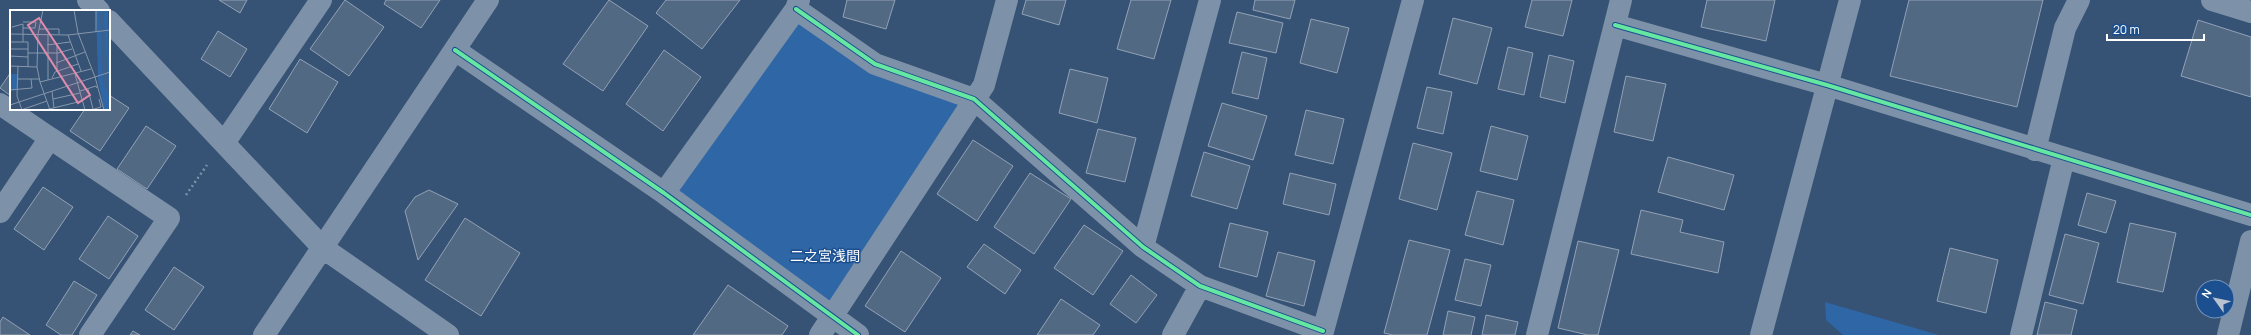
<svg xmlns="http://www.w3.org/2000/svg" width="2251" height="335" viewBox="0 0 2251 335" font-family="Manrope,'Noto Sans JP',sans-serif">
<rect width="100%" height="100%" fill="#365274"/>
<!-- green -->
<path fill="#2f66a5" d="M796,9L875,64L974,99L824,312L664,193Z
M1825,302L1939,335H1843L1826,320Z"/>
<!-- building -->
<path fill="#526984" stroke="#92a2b6" d="M219,0H247L240,13Z
M345,0L384,27L349,76L310,49Z
M386,0H440L421,28L384,4Z
M609,0L648,26L603,91L563,64Z
M666,0H740L702,49L656,13Z
M847,0H895L886,29L843,17Z
M1026,0H1066L1059,25L1022,14Z
M1131,0H1171L1154,59L1117,49Z
M1255,0H1295L1290,19L1253,10Z
M1532,0H1572L1563,36L1525,27Z
M1707,0H1775L1766,41L1701,27Z
M1909,0H2043L2017,107L1890,76Z
M1237,12L1283,23L1276,53L1229,43Z
M1453,18L1492,28L1477,84L1439,74Z
M1311,19L1349,28L1337,73L1300,63Z
M2198,20L2251,37V97L2181,76Z
M218,31L247,49L230,77L201,59Z
M1508,47L1533,53L1524,95L1498,89Z
M664,50L701,77L663,131L626,104Z
M1242,52L1267,58L1258,99L1232,93Z
M1549,55L1574,61L1565,103L1540,97Z
M300,59L338,82L307,133L269,109Z
M1070,69L1108,78L1097,123L1059,113Z
M11,72V96L0,88Z
M1626,76L1666,84L1653,141L1614,132Z
M1427,87L1452,92L1443,134L1417,128Z
M109,95L129,108L100,151L70,131L85,109H109Z
M1222,103L1267,116L1253,160L1208,146Z
M1306,110L1344,119L1333,164L1295,155Z
M146,126L176,146L147,189L117,169Z
M1491,126L1528,136L1517,180L1480,171Z
M1098,129L1136,138L1125,182L1086,173Z
M973,140L1013,166L977,221L937,194Z
M1413,143L1452,153L1437,210L1399,199Z
M1204,152L1250,166L1237,209L1191,196Z
M1668,157L1734,175L1724,210L1658,192Z
M1030,173L1071,199L1034,254L994,227Z
M1290,173L1336,184L1329,215L1283,204Z
M43,187L73,207L44,250L14,229Z
M429,190L458,204L418,260L405,211L415,197Z
M1477,191L1514,200L1503,245L1465,235Z
M2087,193L2116,201L2106,233L2078,225Z
M1641,210L1683,220L1680,232L1724,242L1718,273L1631,254Z
M108,216L138,236L109,279L79,259Z
M465,218L520,253L481,316L425,280Z
M1230,223L1268,232L1257,277L1219,267Z
M2130,223L2176,233L2163,292L2117,282Z
M1084,225L1123,251L1093,295L1054,268Z
M2065,234L2099,243L2083,304L2049,295Z
M1409,240L1450,250L1427,335H1393L1384,333Z
M1578,241L1619,250L1598,335H1588L1558,328Z
M984,244L1021,270L1005,294L967,267Z
M1950,248L1998,260L1986,313L1937,301Z
M901,251L941,278L905,332L865,306Z
M1278,252L1315,261L1304,306L1266,296Z
M1465,259L1491,265L1481,306L1455,300Z
M174,267L204,287L174,330L145,310Z
M1131,275L1157,295L1136,323L1110,304Z
M74,281L97,295L72,335H61L46,325Z
M728,285L788,326L782,335H693Z
M1061,299L1100,325L1093,335H1037Z
M2045,302L2077,310L2071,335H2037Z
M1448,311L1475,317L1471,335H1443Z
M1486,315L1518,322L1515,335H1482Z
M3,317L30,335H0V322Z
M133,331L140,335H130Z"/>
<g fill="none" stroke-linecap="round" stroke-linejoin="round">
<!-- path -->
<path stroke="#7d92a8" stroke-width="2.5" stroke-dasharray="2 3" stroke-linecap="butt" d="M186,195L207,165"/>
<!-- minor -->
<path stroke="#7d92a8" stroke-width="22" d="M88,0L99,11
M2212,0L2251,12
M796,9L875,64L974,99L1143,247L1200,286L1323,331
M109,21L323,248L448,335
M1615,25L1827,85L2251,215
M455,50L664,193L858,335
M0,104L50,138
M224,143L321,0
M2035,150L2065,28L2079,0
M664,193L796,9L799,0
M0,212L50,138L169,218L90,335
M1143,247L1210,0
M264,335L488,0
M820,335L984,85L1007,0
M1173,335L1200,286
M1322,335L1413,0
M1537,335L1621,0
M1761,335L1850,0
M2021,335L2064,158
M2228,335L2251,241"/>
<defs>
<path id="cycleway" d="M796,9L875,64L974,99L1143,247L1200,286L1323,331
M1615,25L1827,85L2251,215
M455,50L664,193L858,335"/>
</defs>
<!-- cycleway casing -->
<use href="#cycleway" stroke="#1b4f8f" stroke-width="6"/>
<!-- cycleway -->
<use href="#cycleway" stroke="#66e7a1" stroke-width="4"/>
</g>
<g text-anchor="middle" stroke-width="3" stroke-linejoin="round" paint-order="stroke">
<!-- quarter labels -->
<g font-size="14" fill="#fff" stroke="#1b4f8f">
<text x="825" y="261">二之宮浅間</text>
</g>
</g>
<!-- overview -->
<g transform="translate(10 10)">
<rect width="100" height="100" fill="#365274"/>
<path d="M86,0H98L100,100L94,99L88,70ZM0,64H8L7,80H0Z" fill="#2f66a5"/>
<path d="M89,0H93L100,91L94,66Z" fill="#3b618d"/>
<path fill="none" stroke="#3b618d" stroke-width="2" d="M92,35L94,71L97,79"/>
<path fill="none" stroke="#8697ac" stroke-width="1" d="M33,0L28,24L27,57L30,72L40,100M64,0L68,23L85,67L94,100M86,0V22M2,17L13,14V32M13,18H25L26,12H13M29,19H49V24M0,24L58,25L100,20M38,24V70M58,25L71,61M0,32H18V57M37,35L60,32M47,35V61M0,39H18M18,43H48L62,39M0,46L18,47M46,53L75,42M0,56L27,57M8,56L7,86L12,100M65,64L75,100M42,68L45,62L68,54M7,69H29M30,72L81,59M78,79L83,99M0,80L22,78L21,69M42,81L44,98M70,81L86,76L87,78M43,89L70,83M0,95L100,62M11,100L37,91M35,100L72,91M81,100L91,97L89,89"/>
<path fill="#e08cad" fill-opacity="0.15" stroke="#e08cad" stroke-width="2" d="M29,8L80,85L68,93L18,15Z"/>
<rect width="100" height="100" fill="none" stroke="#fff" stroke-width="2"/>
</g>
<!-- north arrow -->
<g transform="translate(2215 299) rotate(303)"><circle r="19" fill="#1b4f8f" stroke="#7695bc"/>
<path d="M0-3L7 15L0 10L-7 15Z" fill="#b9c2ce"/>
<text y="-6" font-size="11" font-weight="bold" text-anchor="middle" fill="#ffffff">N</text>
</g>
<!-- scale -->
<path d="M2107 34v6h97v-6" fill="none" stroke="#ffffff" stroke-width="2"/>
<text x="2113" y="34" font-size="12" fill="#ffffff" stroke="#1b4f8f" stroke-width="3" paint-order="stroke">20 m</text>
</svg>
